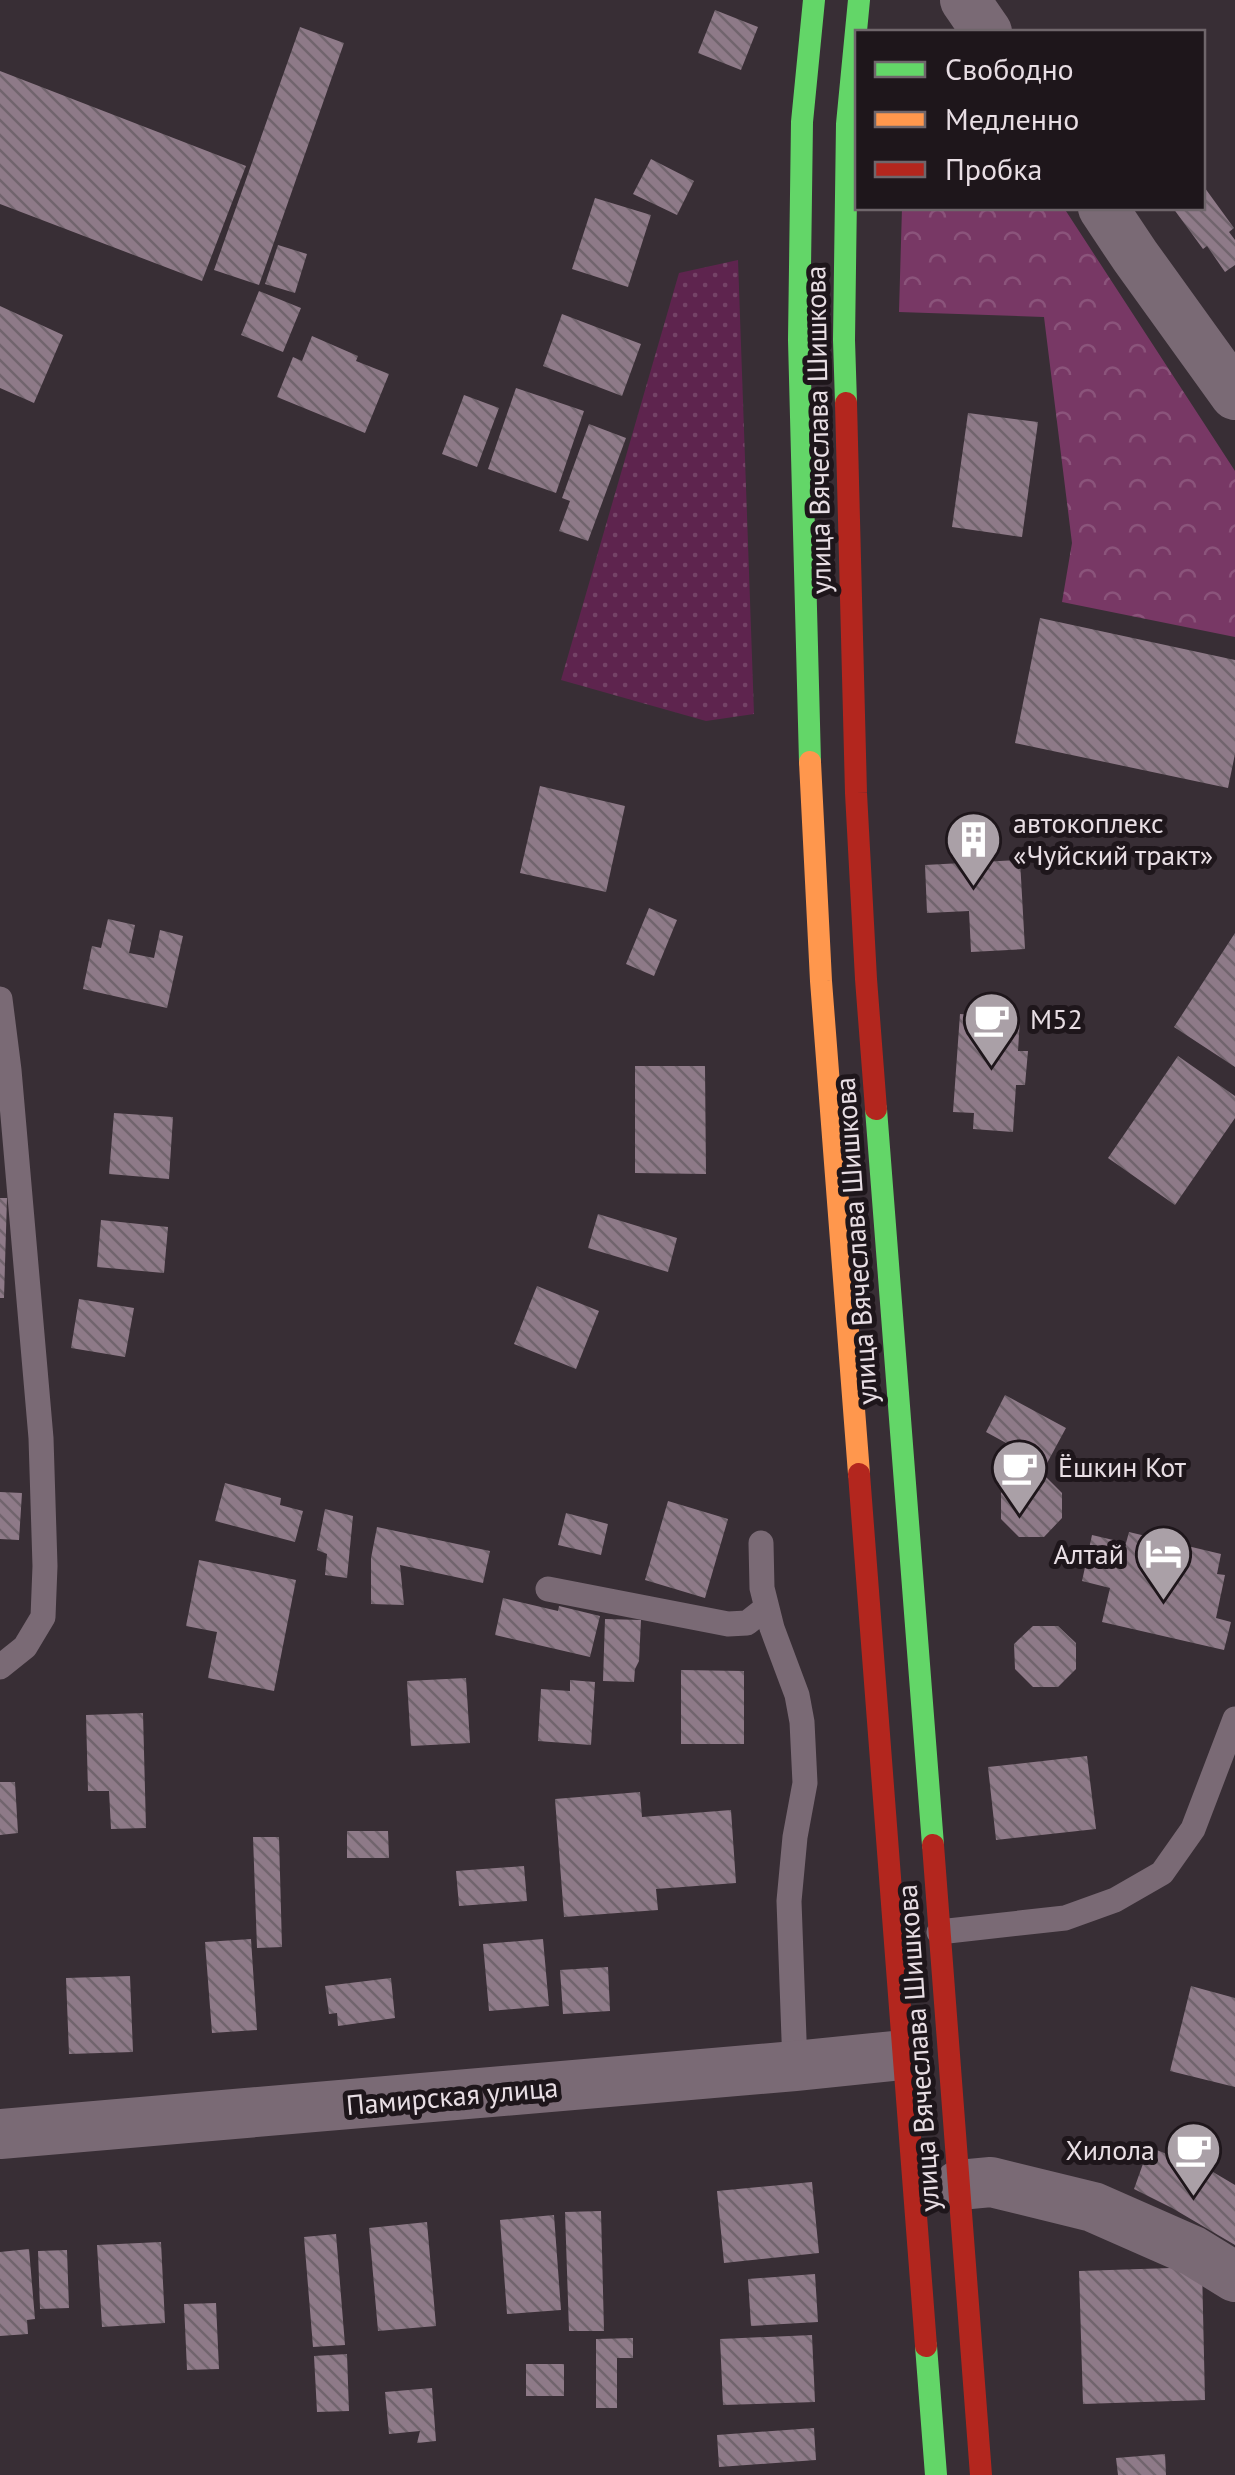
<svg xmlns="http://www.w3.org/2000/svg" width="1235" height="2475" viewBox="0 0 1235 2475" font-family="'PT Sans',sans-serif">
<defs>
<pattern id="grass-dots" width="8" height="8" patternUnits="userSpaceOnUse" patternTransform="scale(2.5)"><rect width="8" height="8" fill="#5e244e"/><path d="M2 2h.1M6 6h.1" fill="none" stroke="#754367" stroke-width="1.8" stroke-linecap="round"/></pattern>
<pattern id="forest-crowns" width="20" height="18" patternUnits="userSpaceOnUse" patternTransform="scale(2.5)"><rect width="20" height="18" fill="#783865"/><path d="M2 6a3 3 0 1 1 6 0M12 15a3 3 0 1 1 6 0" fill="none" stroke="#8b547b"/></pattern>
<pattern id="building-back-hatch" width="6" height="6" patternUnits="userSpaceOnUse" patternTransform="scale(2.5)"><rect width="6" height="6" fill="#8e7a88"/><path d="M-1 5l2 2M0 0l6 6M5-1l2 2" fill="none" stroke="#71646d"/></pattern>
</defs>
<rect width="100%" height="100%" fill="#382e35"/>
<!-- grass -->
<path fill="url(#grass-dots)" d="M738,260L754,714L706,721L561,680L679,273Z"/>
<!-- forest -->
<path fill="url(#forest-crowns)" d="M902,208H1064L1235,471V637L1062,602L1072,543L1044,317L899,312Z"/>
<!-- building -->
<path fill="url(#building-back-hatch)" d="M715,10L758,27L741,70L698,53Z
M300,27L344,43L259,285L214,270Z
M0,71L246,166L202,281L0,204Z
M651,159L694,181L677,215L633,194Z
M1202,184L1234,228L1229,232L1235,240V265L1225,272L1207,246L1203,249L1173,208H1202Z
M595,198L651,215L628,287L572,269Z
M278,245L307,254L295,293L265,284Z
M259,291L301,308L283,352L241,335Z
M0,306L63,335L34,403L0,388Z
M562,314L641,344L622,396L543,366Z
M312,336L358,356L356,361L389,374L365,433L277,397L293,357L302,361Z
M516,388L584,411L556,493L488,469Z
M464,395L499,408L477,467L442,454Z
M968,413L1038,422L1022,537L952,527Z
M589,424L626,438L588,541L559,531L570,501L562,498Z
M1040,618L1235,660V754L1228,788L1015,743Z
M540,786L625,806L606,892L520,873Z
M1020,860L1025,949L971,952L969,911L927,913L925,865Z
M649,908L677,920L654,976L626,964Z
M108,919L135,925L129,953L154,958L160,930L183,936L167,1008L83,989L92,946L101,948Z
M1235,933V1067L1174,1027Z
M960,1014L1020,1018L1018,1051H1028L1025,1085H1016L1013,1132L973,1129L974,1113L953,1112Z
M1178,1056L1235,1096V1118L1175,1205L1108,1158Z
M635,1066H705L706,1174L635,1173Z
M114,1113L173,1117L169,1179L109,1174Z
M0,1198H7L4,1298H0Z
M598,1214L677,1238L668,1272L588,1248Z
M101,1220L168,1227L164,1273L97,1267Z
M537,1286L599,1311L576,1369L514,1344Z
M79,1299L134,1308L125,1357L71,1348Z
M1005,1395L1066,1428L1046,1465L986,1432Z
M1019,1475H1044L1062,1493V1518L1044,1537H1019L1001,1519V1493Z
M225,1483L281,1498L280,1505L303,1511L295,1542L215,1521Z
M0,1492L22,1493L19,1540L0,1539Z
M668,1501L728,1519L705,1598L645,1580Z
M325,1509L353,1516L347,1578L325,1575L327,1554L317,1550Z
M566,1513L608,1524L601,1555L558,1545Z
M377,1527L490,1551L483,1583L400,1565L404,1605L371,1604V1558Z
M1129,1532L1221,1554L1217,1574L1225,1575L1216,1618L1231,1622L1224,1650L1102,1622L1110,1588L1082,1581L1092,1535L1126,1543Z
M199,1560L296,1580L274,1691L208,1678L217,1632L186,1626Z
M503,1598L558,1611L559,1606L600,1616L590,1657L495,1635Z
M605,1619L641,1620L639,1661L635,1669L634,1682L603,1681Z
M1033,1626H1058L1076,1643V1669L1058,1687H1033L1015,1669L1014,1644Z
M681,1670L744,1671V1744H681Z
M466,1678L470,1743L411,1746L407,1681Z
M570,1680L595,1682L591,1745L538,1741L541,1689L570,1691Z
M143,1713L146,1828L111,1829L109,1791H88L86,1715Z
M1087,1756L1096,1829L996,1840L988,1767Z
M0,1782H15L18,1833L0,1835Z
M640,1792L642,1817L731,1810L736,1883L656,1889L658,1910L564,1917L555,1799Z
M347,1831H388L389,1858H347Z
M253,1837H279L282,1947L257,1948Z
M524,1866L527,1901L459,1906L456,1871Z
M251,1939L257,2030L212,2033L205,1942Z
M543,1939L549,2006L489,2011L483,1944Z
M608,1967L610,2011L563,2014L560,1970Z
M130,1976L133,2052L69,2054L66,1978Z
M391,1978L395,2018L338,2026L337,2013L329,2014L325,1986Z
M1191,1986L1235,1998V2087L1170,2071Z
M1149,2147L1213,2172L1235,2185V2245L1172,2208L1134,2189Z
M812,2182L819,2253L724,2263L717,2191Z
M601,2211L604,2331H569L565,2212Z
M554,2215L561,2310L507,2314L500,2220Z
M427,2222L436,2326L378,2331L369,2228Z
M336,2234L345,2345L313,2347L304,2237Z
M161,2242L165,2323L102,2327L97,2245Z
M29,2249L35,2319L27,2320L28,2334L0,2336V2252Z
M67,2250L69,2308L40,2309L38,2251Z
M1202,2267L1205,2400L1083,2404L1079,2271Z
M815,2274L818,2322L751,2326L748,2279Z
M216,2303L219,2369L187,2370L184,2304Z
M812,2335L815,2402L723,2405L720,2339Z
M633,2338V2358H617V2408H596V2339Z
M347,2354L349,2411L317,2412L314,2356Z
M526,2364H564V2396H526Z
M432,2388L436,2441L417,2443L420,2431L389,2434L385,2392Z
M814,2428L816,2460L719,2467L717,2435Z
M1165,2454L1166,2475H1118L1116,2458Z"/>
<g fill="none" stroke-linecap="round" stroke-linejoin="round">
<!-- lane -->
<path stroke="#7a6a75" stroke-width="25" d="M0,999L9,1070L41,1438L45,1566L43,1617L25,1647L0,1667
M761,1543L762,1588L772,1628L797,1695L802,1722L805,1783L795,1837L789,1901L795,2066
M548,1589L728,1624L747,1623L766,1608
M939,1932L1065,1918L1115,1900L1162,1873L1193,1829L1235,1719"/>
<!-- street -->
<path stroke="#7a6a75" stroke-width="50" d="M965,0L987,32
M1103,208L1135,256L1235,395
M0,2134L795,2066L903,2055
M959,2185L991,2182L1093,2207L1193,2251L1235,2277"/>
<!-- fast -->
<path stroke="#63d668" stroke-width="22" d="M846,403L844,340L847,124L859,0
M810,762L799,340L802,122L814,0
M876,1109L933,1845
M926,2346L936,2475"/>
<!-- slow -->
<path stroke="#ff974d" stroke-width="22" d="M810,762L821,981L859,1474"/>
<!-- jam -->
<path stroke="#b3261e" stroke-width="22" d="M846,403L856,793L866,979L876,1109
M859,1474L926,2346
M933,1845L981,2475"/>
</g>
<!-- icons -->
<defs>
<symbol id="building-pin" viewBox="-11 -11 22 30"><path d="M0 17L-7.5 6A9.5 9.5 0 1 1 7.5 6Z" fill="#aaa0a7" stroke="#1e161b"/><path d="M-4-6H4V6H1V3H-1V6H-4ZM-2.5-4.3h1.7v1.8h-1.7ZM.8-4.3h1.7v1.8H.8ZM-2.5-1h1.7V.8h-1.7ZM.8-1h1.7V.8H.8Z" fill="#fff"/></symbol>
<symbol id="cafe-pin" viewBox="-11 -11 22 30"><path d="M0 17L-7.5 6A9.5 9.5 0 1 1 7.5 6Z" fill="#aaa0a7" stroke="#1e161b"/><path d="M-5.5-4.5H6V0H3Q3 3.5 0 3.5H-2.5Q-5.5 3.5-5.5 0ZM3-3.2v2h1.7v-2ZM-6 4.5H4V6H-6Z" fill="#fff"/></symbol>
<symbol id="hotel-pin" viewBox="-11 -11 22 30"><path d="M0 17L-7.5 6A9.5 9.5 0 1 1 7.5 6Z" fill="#aaa0a7" stroke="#1e161b"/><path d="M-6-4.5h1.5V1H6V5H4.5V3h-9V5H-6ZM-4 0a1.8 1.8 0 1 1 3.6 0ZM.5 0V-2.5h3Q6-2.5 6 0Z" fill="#fff"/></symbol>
</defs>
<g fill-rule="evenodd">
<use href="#building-pin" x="942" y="808" width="63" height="86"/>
<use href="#cafe-pin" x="960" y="988" width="63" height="86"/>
<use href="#cafe-pin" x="988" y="1436" width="63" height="86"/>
<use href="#hotel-pin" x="1132" y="1522" width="63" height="86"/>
<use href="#cafe-pin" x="1162" y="2118" width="63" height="86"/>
</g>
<g text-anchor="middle" stroke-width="10" stroke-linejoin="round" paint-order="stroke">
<!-- street labels -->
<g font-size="28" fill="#e8dee4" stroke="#1e161b">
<text transform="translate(818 430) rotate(-91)" y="10">улица Вячеслава Шишкова</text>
<text transform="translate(856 1241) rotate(-94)" y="10">улица Вячеслава Шишкова</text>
<text transform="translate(918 2048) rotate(-94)" y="10">улица Вячеслава Шишкова</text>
<text transform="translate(452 2096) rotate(-5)" y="10">Памирская улица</text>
</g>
<!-- poi labels -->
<g font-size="28" fill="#e8dee4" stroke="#1e161b" text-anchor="start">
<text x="1013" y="833">автокоплекс<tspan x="1013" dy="32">«Чуйский тракт»</tspan></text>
<text x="1030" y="1029">М52</text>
<text x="1058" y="1477">Ёшкин Кот</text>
<text x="1124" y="1564" text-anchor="end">Алтай</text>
<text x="1155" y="2160" text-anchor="end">Хилола</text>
</g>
</g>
<!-- legend -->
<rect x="855" y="30" width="350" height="180" fill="#1e161b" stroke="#6f666b" stroke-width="2.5"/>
<rect x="875" y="62" width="50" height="15" fill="#63d668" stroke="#6f666b" stroke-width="2.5"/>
<text x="945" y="80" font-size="30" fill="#e8dee4">Свободно</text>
<rect x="875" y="112" width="50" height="15" fill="#ff974d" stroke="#6f666b" stroke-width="2.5"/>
<text x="945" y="130" font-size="30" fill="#e8dee4">Медленно</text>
<rect x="875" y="162" width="50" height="15" fill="#b3261e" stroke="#6f666b" stroke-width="2.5"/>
<text x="945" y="180" font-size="30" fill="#e8dee4">Пробка</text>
</svg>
